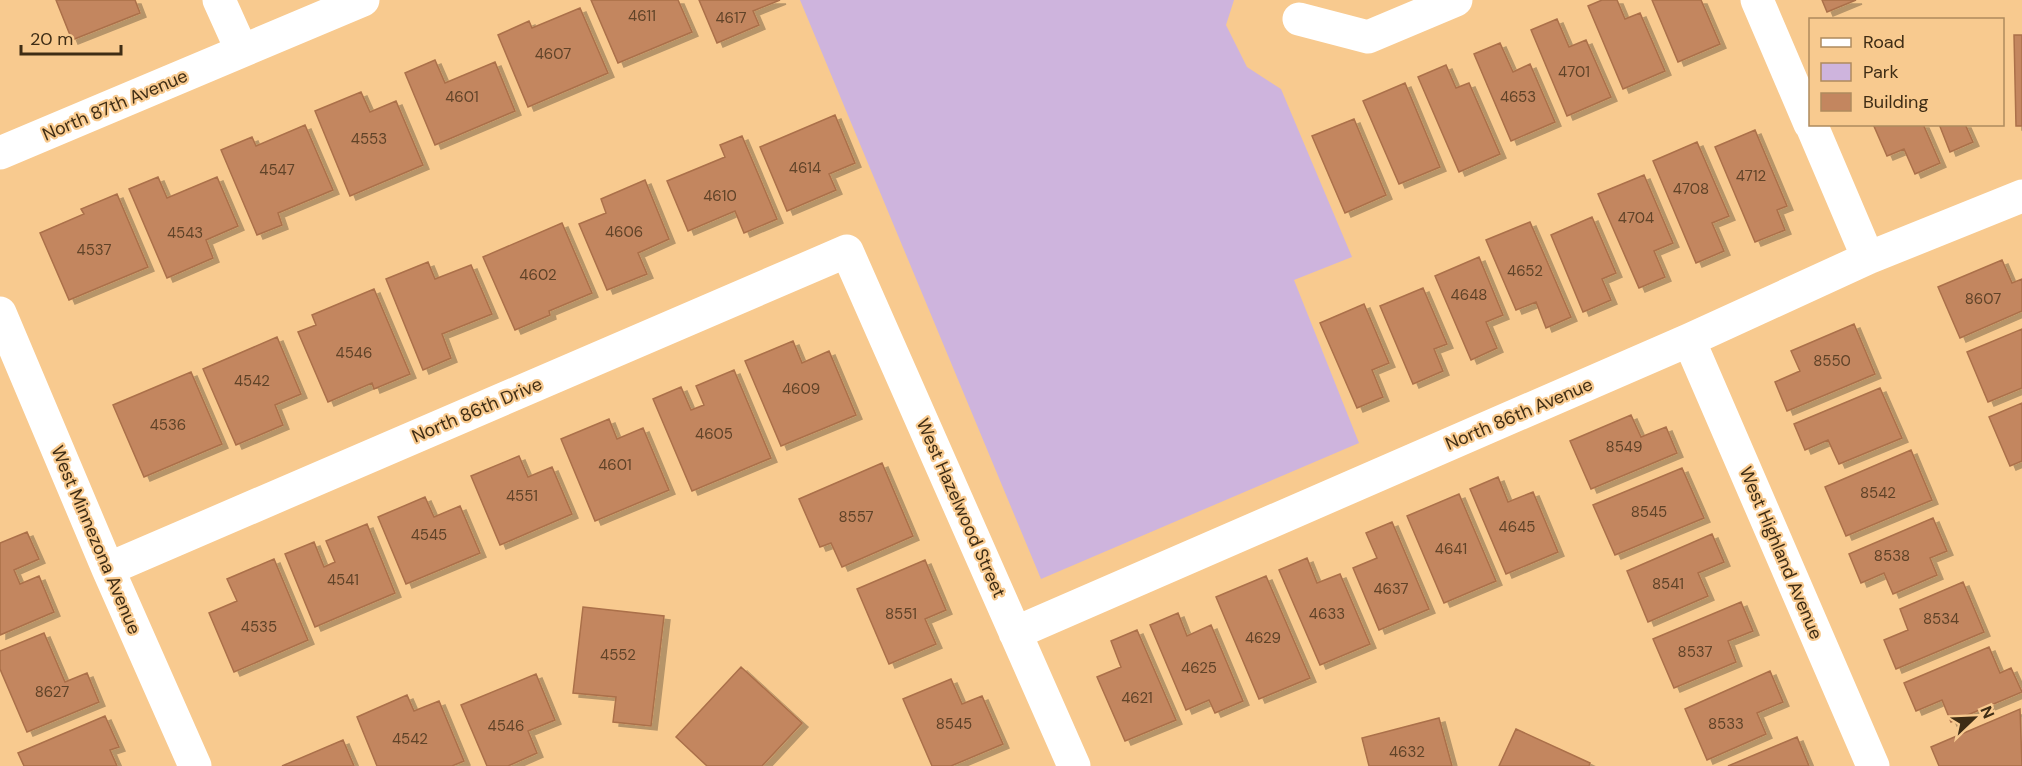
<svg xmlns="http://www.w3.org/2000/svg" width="2022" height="766" viewBox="0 0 2022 766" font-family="'DM Sans',sans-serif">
<defs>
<filter id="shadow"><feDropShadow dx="6" dy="4" stdDeviation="0" flood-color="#0004"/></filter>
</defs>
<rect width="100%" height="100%" fill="#f8ca8f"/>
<!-- park -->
<path fill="#ceb4dd" d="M800,0H1234L1226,25L1247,67L1281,89L1352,257L1294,280L1359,443L1041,579Z"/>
<!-- building -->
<path fill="#c3865f" stroke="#ab704a" stroke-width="1.5" filter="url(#shadow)" d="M56,0H135L140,13L72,40Z
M591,0H678L692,32L618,63Z
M699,0H780L753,11L759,25L717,43Z
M1602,0H1617L1625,19L1640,13L1665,71L1623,89L1588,6Z
M1652,0H1701L1720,44L1678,62Z
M1822,0H1856L1827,12Z
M580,8L608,73L528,107L498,35L529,21L532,28Z
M1557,19L1569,47L1586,40L1611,97L1567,116L1531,30Z
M2014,35H2022V126H2016Z
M1500,43L1513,72L1530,64L1555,122L1511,141L1474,54Z
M435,60L445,83L495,62L515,111L435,145L405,73Z
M1446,65L1456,88L1469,83L1500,154L1459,172L1418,77Z
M1405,83L1440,167L1399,184L1363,101Z
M361,92L370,112L396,101L423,165L350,196L315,111Z
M835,115L855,163L829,174L836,190L787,211L760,147Z
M1354,119L1386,195L1345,213L1312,136Z
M1873,124H1923L1940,163L1915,174L1904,149L1887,156Z
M1939,124H1965L1973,142L1950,152Z
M305,125L333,190L278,213L282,225L257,235L221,150L252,137L256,146Z
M1755,130L1787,206L1777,210L1785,230L1755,242L1715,147Z
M742,136L777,219L744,233L735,211L688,231L667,181L725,157L720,145Z
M1697,142L1729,216L1712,223L1724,251L1696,263L1653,161Z
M1644,175L1673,243L1654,251L1665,277L1639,288L1598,194Z
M158,177L167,198L217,177L238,226L206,240L213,258L167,278L129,189Z
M645,180L669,239L638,253L647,274L607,290L579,224L606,213L601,199Z
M117,194L148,267L69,300L40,233L84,214L81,209Z
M1592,217L1616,273L1602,279L1611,300L1583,312L1551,235Z
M1530,222L1571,317L1546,328L1536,302L1516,310L1486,240Z
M562,223L592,293L549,311L550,315L515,330L483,257Z
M1479,257L1503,315L1486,322L1497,348L1471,360L1435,276Z
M2002,260L2012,283L2022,279V311L1960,338L1938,287Z
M428,262L435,279L471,265L492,314L442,334L451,358L423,370L386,279Z
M1423,288L1447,344L1434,349L1443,371L1413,384L1380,306Z
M374,289L410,374L374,389L372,383L328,402L298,332L316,325L312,315Z
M1364,304L1389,363L1372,370L1383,397L1357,408L1320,323Z
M1854,324L1875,374L1787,411L1775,382L1800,371L1791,351Z
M2022,329V388L1988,402L1967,352Z
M277,337L301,394L275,405L283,425L236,445L203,369Z
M793,341L802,363L829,351L856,415L781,446L745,361Z
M734,370L771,458L692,491L653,399L681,387L691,410L704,405L696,386Z
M191,372L222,444L144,477L113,405Z
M1880,388L1902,438L1839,464L1828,440L1805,450L1794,424Z
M2022,403V461L2010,466L1989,417Z
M1631,415L1641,437L1666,427L1677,453L1591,489L1570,441Z
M609,419L617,439L643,428L669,490L595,521L561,439Z
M1911,450L1932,500L1846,536L1825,487Z
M519,456L528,477L552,467L572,514L500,545L471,476Z
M882,463L913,536L842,567L831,543L820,547L799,499Z
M1682,468L1704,518L1615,555L1593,505Z
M1498,477L1508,502L1533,492L1558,552L1506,574L1470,489Z
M1459,494L1496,581L1444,603L1407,516Z
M425,497L434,517L460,506L480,553L406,584L378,517Z
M1933,518L1947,551L1930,558L1937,575L1893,594L1884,573L1861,583L1849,554Z
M1392,522L1429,609L1379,630L1353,568L1377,558L1366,533Z
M367,524L395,593L315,627L285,554L314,542L324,567L335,562L326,541Z
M27,532L39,559L14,570L20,584L39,576L54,612L0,635V543Z
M1712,534L1724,562L1698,573L1708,596L1648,622L1627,571Z
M1307,558L1317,583L1340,574L1370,644L1320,665L1279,570Z
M274,559L308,640L234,672L209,613L237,601L227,579Z
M925,560L946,610L925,619L936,644L889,664L857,589Z
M1266,576L1310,678L1259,699L1216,597Z
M1963,582L1984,632L1896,669L1884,640L1908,630L1900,609Z
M1741,602L1753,631L1728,641L1736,662L1674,688L1653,639Z
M583,607L664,616L651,726L613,722L616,697L573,693Z
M1178,613L1187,636L1211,625L1243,701L1215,713L1209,700L1186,710L1150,625Z
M1137,630L1176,720L1125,741L1097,677L1121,667L1111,641Z
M44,633L65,682L87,673L99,702L27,732L0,669V651Z
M1989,647L2000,673L2011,668L2022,692L1951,722L1942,700L1916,711L1904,683Z
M741,667L802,723L762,766H707L676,737Z
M1770,671L1783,702L1757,713L1766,734L1707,760L1685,709Z
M536,674L555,720L528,731L537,753L508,766H487L461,705Z
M951,679L962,704L982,696L1003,744L951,766H932L903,699Z
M407,695L414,711L439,701L464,761L452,766H377L357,717Z
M2020,709L2022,766H1939L1931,747Z
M105,716L119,747L110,750L117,766H24L18,753Z
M1439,718L1452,766H1369L1362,738Z
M1516,729L1590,763L1589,766H1499Z
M1797,737L1809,766H1728Z
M343,740L354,766H282Z"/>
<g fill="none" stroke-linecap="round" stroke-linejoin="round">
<!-- minor -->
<path stroke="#fff" stroke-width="33" d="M219,0L242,51
M1757,0L1810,124
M1299,19L1368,37L1456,0
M1811,124L1868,258
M0,153L363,0
M0,313L108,569L195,766
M1689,340L1873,766
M108,569L847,251L1074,766
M1015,633L1689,340L1868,258L2022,196"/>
</g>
<g text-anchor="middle" stroke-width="4.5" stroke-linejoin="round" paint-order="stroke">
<!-- number labels -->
<g font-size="15" fill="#604328">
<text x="642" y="21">4611</text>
<text x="731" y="23">4617</text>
<text x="553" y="59">4607</text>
<text x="1574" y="77">4701</text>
<text x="462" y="102">4601</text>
<text x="1518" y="102">4653</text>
<text x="369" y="144">4553</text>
<text x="805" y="173">4614</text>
<text x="277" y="175">4547</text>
<text x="1751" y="181">4712</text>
<text x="1691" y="194">4708</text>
<text x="720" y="201">4610</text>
<text x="1636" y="223">4704</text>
<text x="624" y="237">4606</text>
<text x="185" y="238">4543</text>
<text x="94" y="255">4537</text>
<text x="1525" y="276">4652</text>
<text x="538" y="280">4602</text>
<text x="1469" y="300">4648</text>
<text x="1983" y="304">8607</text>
<text x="354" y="358">4546</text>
<text x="1832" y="366">8550</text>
<text x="252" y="386">4542</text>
<text x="801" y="394">4609</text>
<text x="168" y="430">4536</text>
<text x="714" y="439">4605</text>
<text x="1624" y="452">8549</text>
<text x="615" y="470">4601</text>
<text x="1878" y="498">8542</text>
<text x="522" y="501">4551</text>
<text x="1649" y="517">8545</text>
<text x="856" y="522">8557</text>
<text x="1517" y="532">4645</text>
<text x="429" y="540">4545</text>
<text x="1451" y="554">4641</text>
<text x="1892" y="561">8538</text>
<text x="343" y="585">4541</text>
<text x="1668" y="589">8541</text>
<text x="1391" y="594">4637</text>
<text x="901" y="619">8551</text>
<text x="1327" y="619">4633</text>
<text x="1941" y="624">8534</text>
<text x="259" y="632">4535</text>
<text x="1263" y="643">4629</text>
<text x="1695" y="657">8537</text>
<text x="618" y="660">4552</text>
<text x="1199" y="673">4625</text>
<text x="52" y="697">8627</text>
<text x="1137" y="703">4621</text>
<text x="954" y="729">8545</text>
<text x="1726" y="729">8533</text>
<text x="506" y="731">4546</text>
<text x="410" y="744">4542</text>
<text x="1407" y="757">4632</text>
</g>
<!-- street labels -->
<g font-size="18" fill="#3f2d15" stroke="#f8ca8f">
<text transform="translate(115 105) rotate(-23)" y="6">North 87th Avenue</text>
<text transform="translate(477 410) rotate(-23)" y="6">North 86th Drive</text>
<text transform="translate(1519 414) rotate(-23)" y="6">North 86th Avenue</text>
<text transform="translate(961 508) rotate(66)" y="6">West Hazelwood Street</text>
<text transform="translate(96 540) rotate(67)" y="6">West Minnezona Avenue</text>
<text transform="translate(1781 553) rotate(67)" y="6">West Highland Avenue</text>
</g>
</g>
<!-- legend -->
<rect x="1809" y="18" width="195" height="108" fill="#f8ca8f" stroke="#ae8b5e" stroke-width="1.5"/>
<rect x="1821" y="38" width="30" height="9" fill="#ffffff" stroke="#ae8b5e" stroke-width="1.5"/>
<text x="1863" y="48" font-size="18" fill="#3f2d15">Road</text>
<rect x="1821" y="63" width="30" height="18" fill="#ceb4dd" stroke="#ae8b5e" stroke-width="1.5"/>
<text x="1863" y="78" font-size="18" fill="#3f2d15">Park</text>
<rect x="1821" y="93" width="30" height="18" fill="#c3865f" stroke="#ae8b5e" stroke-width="1.5"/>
<text x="1863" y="108" font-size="18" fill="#3f2d15">Building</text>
<!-- north arrow -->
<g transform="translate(1974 718) rotate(67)" stroke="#f8ca8f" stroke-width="4.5" paint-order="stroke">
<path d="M0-4.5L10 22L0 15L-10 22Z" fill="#3f2d15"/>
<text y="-9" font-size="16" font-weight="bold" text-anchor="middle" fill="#3f2d15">N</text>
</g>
<!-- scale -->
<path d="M21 45v9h100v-9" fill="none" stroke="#3f2d15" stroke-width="3"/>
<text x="30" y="45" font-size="18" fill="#3f2d15" stroke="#f8ca8f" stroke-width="4.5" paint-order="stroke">20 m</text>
</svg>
